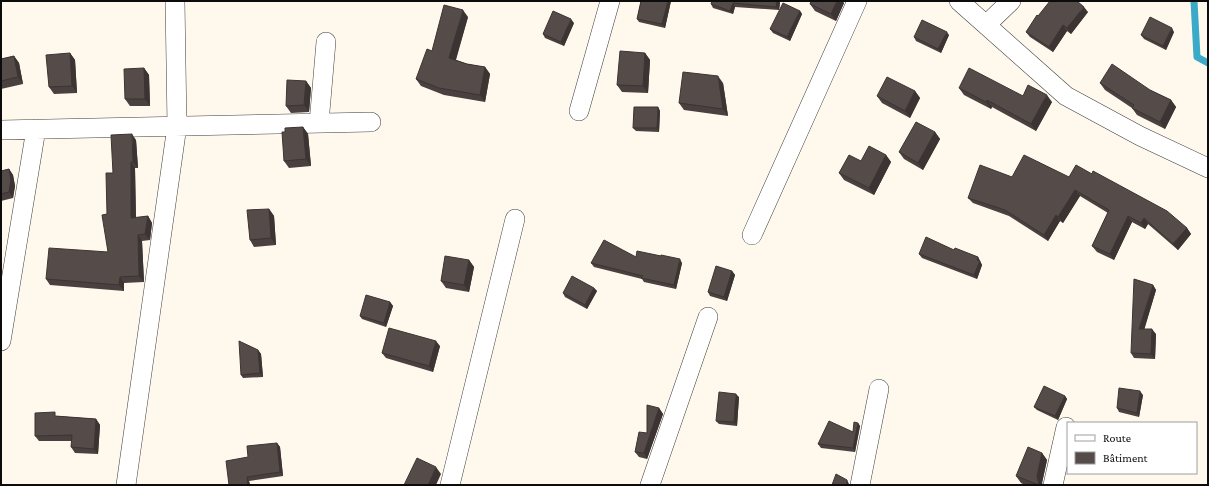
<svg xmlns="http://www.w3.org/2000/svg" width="1209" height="486" viewBox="0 0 1209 486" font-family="'Crimson Pro',serif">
<rect width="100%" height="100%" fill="#fff8ec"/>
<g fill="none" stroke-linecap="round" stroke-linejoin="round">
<!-- stream -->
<path stroke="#3baac9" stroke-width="7" d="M1194,1L1197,57L1208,63"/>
<defs>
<path id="minor" d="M959,1L1066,96L1140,136L1208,168
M986,25L1011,1
M579,111L610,1
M319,123L326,42
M1,130L371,122
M752,235L857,1
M1,341L36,129
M126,485L177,126L175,1
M450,485L515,219
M650,485L708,317
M860,485L879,389
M1053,485L1066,427"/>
</defs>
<!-- minor casing -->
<use href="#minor" stroke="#3f3f3f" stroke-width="20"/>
<!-- minor -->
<use href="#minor" stroke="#fff" stroke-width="19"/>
</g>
<!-- wall -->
<path fill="#49403f" d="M641,1H671L665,28L639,22L637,19Z
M777,1H779L780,3L779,10L735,7L733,14L713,8L711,4Z
M844,3L836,21L815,11L810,4Z
M800,11L802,14L790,41L773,33L770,29Z
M1088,12L1071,34L1067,31L1053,52L1030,37L1026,32L1038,16Z
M468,17L456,60L467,64L485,67L490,74L485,102L444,95L421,86L416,79L432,51Z
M574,23L564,46L545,38L543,34Z
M1174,32L1166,50L1144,39L1141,35Z
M949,35L941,53L916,41L914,37Z
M70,53L75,60L77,93L54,94L49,87Z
M645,53L650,60L648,93L622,92L617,85Z
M14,56L19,63L23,84L1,89V59Z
M144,68L149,75L150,106H130L125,99Z
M306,81L311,88L309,112L291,113L286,106Z
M723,83L728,116L684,110L679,103Z
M1100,83L1150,90L1171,100L1176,107L1165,129L1137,115L1132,108L1105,90Z
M959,88L1023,96L1052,102L1036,131L992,107L991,109L964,95Z
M915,91L920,98L910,118L882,103L877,96Z
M658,107L660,111L659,132L636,131L633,128Z
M303,127L308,134L311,166L289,168L284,161L285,132Z
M935,132L940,139L923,170L904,159L899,152Z
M136,140L138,168H135L136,218L148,216L152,223L150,240L142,241L144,282L124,283V291L50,285L46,279L108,252L107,214L113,173Z
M886,155L891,162L874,195L844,180L839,173L861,161Z
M9,169L13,175L15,186L13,198L1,201V171Z
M1012,177H1069L1187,228L1191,234L1178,250L1148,224L1145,229L1132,222L1114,260L1097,252L1092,246L1108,213L1080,196L1063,223L1060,221L1048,241L1009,216L973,203L968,198Z
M269,209L274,216L276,245L254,247L250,240Z
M954,250L978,257L982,265L977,279L922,258L919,254Z
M636,257L682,263L676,289L644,282L642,279L594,267L591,263Z
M469,260L474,267L469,292L446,288L441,281Z
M732,271L735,275L727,301L710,296L708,292Z
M1153,285L1156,290L1144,329L1156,334L1155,359L1134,358L1131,353Z
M594,288L597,291L587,309L565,297L563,293Z
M390,302L393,306L386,327L362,319L360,316Z
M440,346L433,372L386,358L382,353Z
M258,350L261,354L263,377L243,378L241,375Z
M1143,395L1139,417L1119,412L1117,408Z
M1065,396L1067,399L1058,420L1037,410L1034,407Z
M739,397L737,426L719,424L716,421Z
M659,408L663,414L647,459L639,457L635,452L647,433Z
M57,416L96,419L100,425L98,454L75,453L71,447L72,441H39L35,436Z
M858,423L860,426L855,452L821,448L818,444L853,432Z
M277,443L280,447L283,476L249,481L250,485H229Z
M1042,453L1047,460L1042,483L1043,485H1025L1021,483L1016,476Z"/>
<!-- shaded-wall -->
<path fill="#3c3433" d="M668,1H671L665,28L662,24Z
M777,1H779L780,3L779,10L776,7Z
M837,1H843L844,3L836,21L831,14Z
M733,3L735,7L733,14L730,11Z
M1084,7L1088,12L1071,34L1067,28Z
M463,10L468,17L454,65L449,58Z
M800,11L802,14L790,41L787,37Z
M571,19L574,23L564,46L561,42Z
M1063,25L1067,31L1053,52L1049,47Z
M1172,28L1174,32L1166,50L1163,46Z
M947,32L949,35L941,53L938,49Z
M70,53L75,60L77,93L72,86Z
M645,53L650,60L648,93L643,86Z
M14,56L19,63L23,84L18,77Z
M485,67L490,74L485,102L480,95Z
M144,68L149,75L150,106L145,99Z
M718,76L723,83L728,116L723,109Z
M306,81L311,88L309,112L304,105Z
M915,91L920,98L910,118L905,111Z
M1047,95L1052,102L1036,131L1031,124Z
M987,100L992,107L991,109L986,102Z
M1171,100L1176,107L1165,129L1160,122Z
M658,107L660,111L659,132L657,128Z
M303,127L308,134L311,166L306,159Z
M935,132L940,139L923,170L918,163Z
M132,134L136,140L138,168L133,162Z
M886,155L891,162L874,195L869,188Z
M131,162L135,168L136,224L131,218Z
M9,169L13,175L15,186L13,198L9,192Z
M1075,190L1080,196L1063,223L1058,217Z
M269,209L274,216L276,245L271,238Z
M1056,215L1060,221L1048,241L1044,235Z
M148,216L152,223L150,240L145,234Z
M1128,216L1132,222L1114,260L1110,254Z
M1144,218L1148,224L1145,229L1141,223Z
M1187,228L1191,234L1178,250L1173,244Z
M138,235L142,241L144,282L139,276Z
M978,257L982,265L977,279L974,275Z
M680,259L682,263L676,289L674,285Z
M469,260L474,267L469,292L464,285Z
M732,271L735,275L727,301L724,297Z
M120,277L124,283V291L119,285Z
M1153,285L1156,290L1143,334L1139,329Z
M594,288L597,291L587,309L585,305Z
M390,302L393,306L386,327L384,323Z
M1152,329L1156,334L1155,359L1151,354Z
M436,341L440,346L433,372L429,366Z
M258,350L261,354L263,377L260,373Z
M1140,391L1143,395L1139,417L1137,413Z
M736,394L739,397L737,426L734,422Z
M1065,396L1067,399L1058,420L1055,416Z
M659,408L663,414L647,459L644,453Z
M96,419L100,425L98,454L94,449Z
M858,423L860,426L855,452L853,448Z
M277,443L280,447L283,476L280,472Z
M1042,453L1047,460L1042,483L1043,485H1039L1037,476Z
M436,467L441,474L436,485H428Z
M247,477L249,481L250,485H248Z
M847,480L849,484V485H847Z"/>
<!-- building -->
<path fill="#554b49" stroke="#3c3433" d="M641,1H668L662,24L637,19Z
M712,1H777L776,7L733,3L730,11L711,4Z
M811,1H837L831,14L810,4Z
M1050,1H1077L1084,7L1067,28L1063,25L1049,47L1026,32L1037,15L1038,16Z
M783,3L800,11L787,37L770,29Z
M444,5L463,10L449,58L467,64L485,67L480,95L439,88L416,79L427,49L432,51Z
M553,11L571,19L561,42L543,34Z
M1150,17L1172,28L1163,46L1141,35Z
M922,20L947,32L938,49L914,37Z
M620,51L645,53L643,86L617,85Z
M70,53L72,86L49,87L46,55Z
M14,56L18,77L1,81V59Z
M1112,64L1150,90L1171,100L1160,122L1132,108L1134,105L1100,83Z
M144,68L145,99H125L124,69Z
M969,68L1023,96L1028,85L1047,95L1031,124L987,100L986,102L959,88Z
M683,72L718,76L723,109L679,103Z
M887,77L915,91L905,111L877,96Z
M287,80L306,81L304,105L286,106Z
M634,107H658L657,128H633Z
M916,122L935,132L918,163L899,152Z
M303,127L306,159L284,161L282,132H285V128Z
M132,134L133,162H131V218L148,216L145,234L138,235L139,276L120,277L119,285L46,279L49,248L108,252L102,215L107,214L106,173H113L111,135Z
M869,146L886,155L869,188L839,173L849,155L861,161Z
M1024,155L1069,177L1076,165L1092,174L1093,171L1167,211L1187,228L1173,244L1144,218L1141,223L1128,216L1110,254L1092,246L1109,210L1075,190L1058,217L1056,215L1044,235L1005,210L968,198L980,165L1012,177Z
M9,169L11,180L9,192L1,194V171Z
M269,209L271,238L250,240L247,210Z
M926,237L954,250L955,248L978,257L977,260L980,261L974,275L919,254Z
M604,240L636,257L637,251L661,256V255L680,259L674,285L641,278L643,276L591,263Z
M445,256L469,260L464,285L441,281Z
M716,266L732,271L724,297L708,292Z
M572,276L594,288L585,305L563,293Z
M1134,279L1153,285L1139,329H1152L1151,354L1131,353Z
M366,295L390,302L384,323L360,316Z
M389,328L436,341L429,366L382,353Z
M239,341L258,350L260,373L241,375Z
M1044,386L1065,396L1055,416L1034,407Z
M1119,388L1140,391L1137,413L1117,408Z
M719,392L736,394L734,422L716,421Z
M647,405L659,408L644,453L635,452L639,432L647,433Z
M55,412V416L96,419L94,449L71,447L72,435L35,436V413Z
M829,421L853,432L854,422L858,423L853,448L818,444Z
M277,443L280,472L247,477L248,485H229L226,461L248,457L247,446Z
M1028,447L1042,453L1037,476L1039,485L1016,476Z
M417,458L436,467L428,485H404Z
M836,474L847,480V485H832Z"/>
<!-- border -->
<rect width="1209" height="486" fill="none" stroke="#0c0c0c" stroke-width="4"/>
<!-- legend -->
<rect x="1067" y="422" width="130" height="52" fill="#ffffff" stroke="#9e9e9e"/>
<rect x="1075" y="435" width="20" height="6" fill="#ffffff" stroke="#9e9e9e"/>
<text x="1103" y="442" font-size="12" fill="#0c0c0c">Route</text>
<rect x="1075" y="452" width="20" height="12" fill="#554b49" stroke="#9e9e9e"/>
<text x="1103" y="462" font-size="12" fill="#0c0c0c">Bâtiment</text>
</svg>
